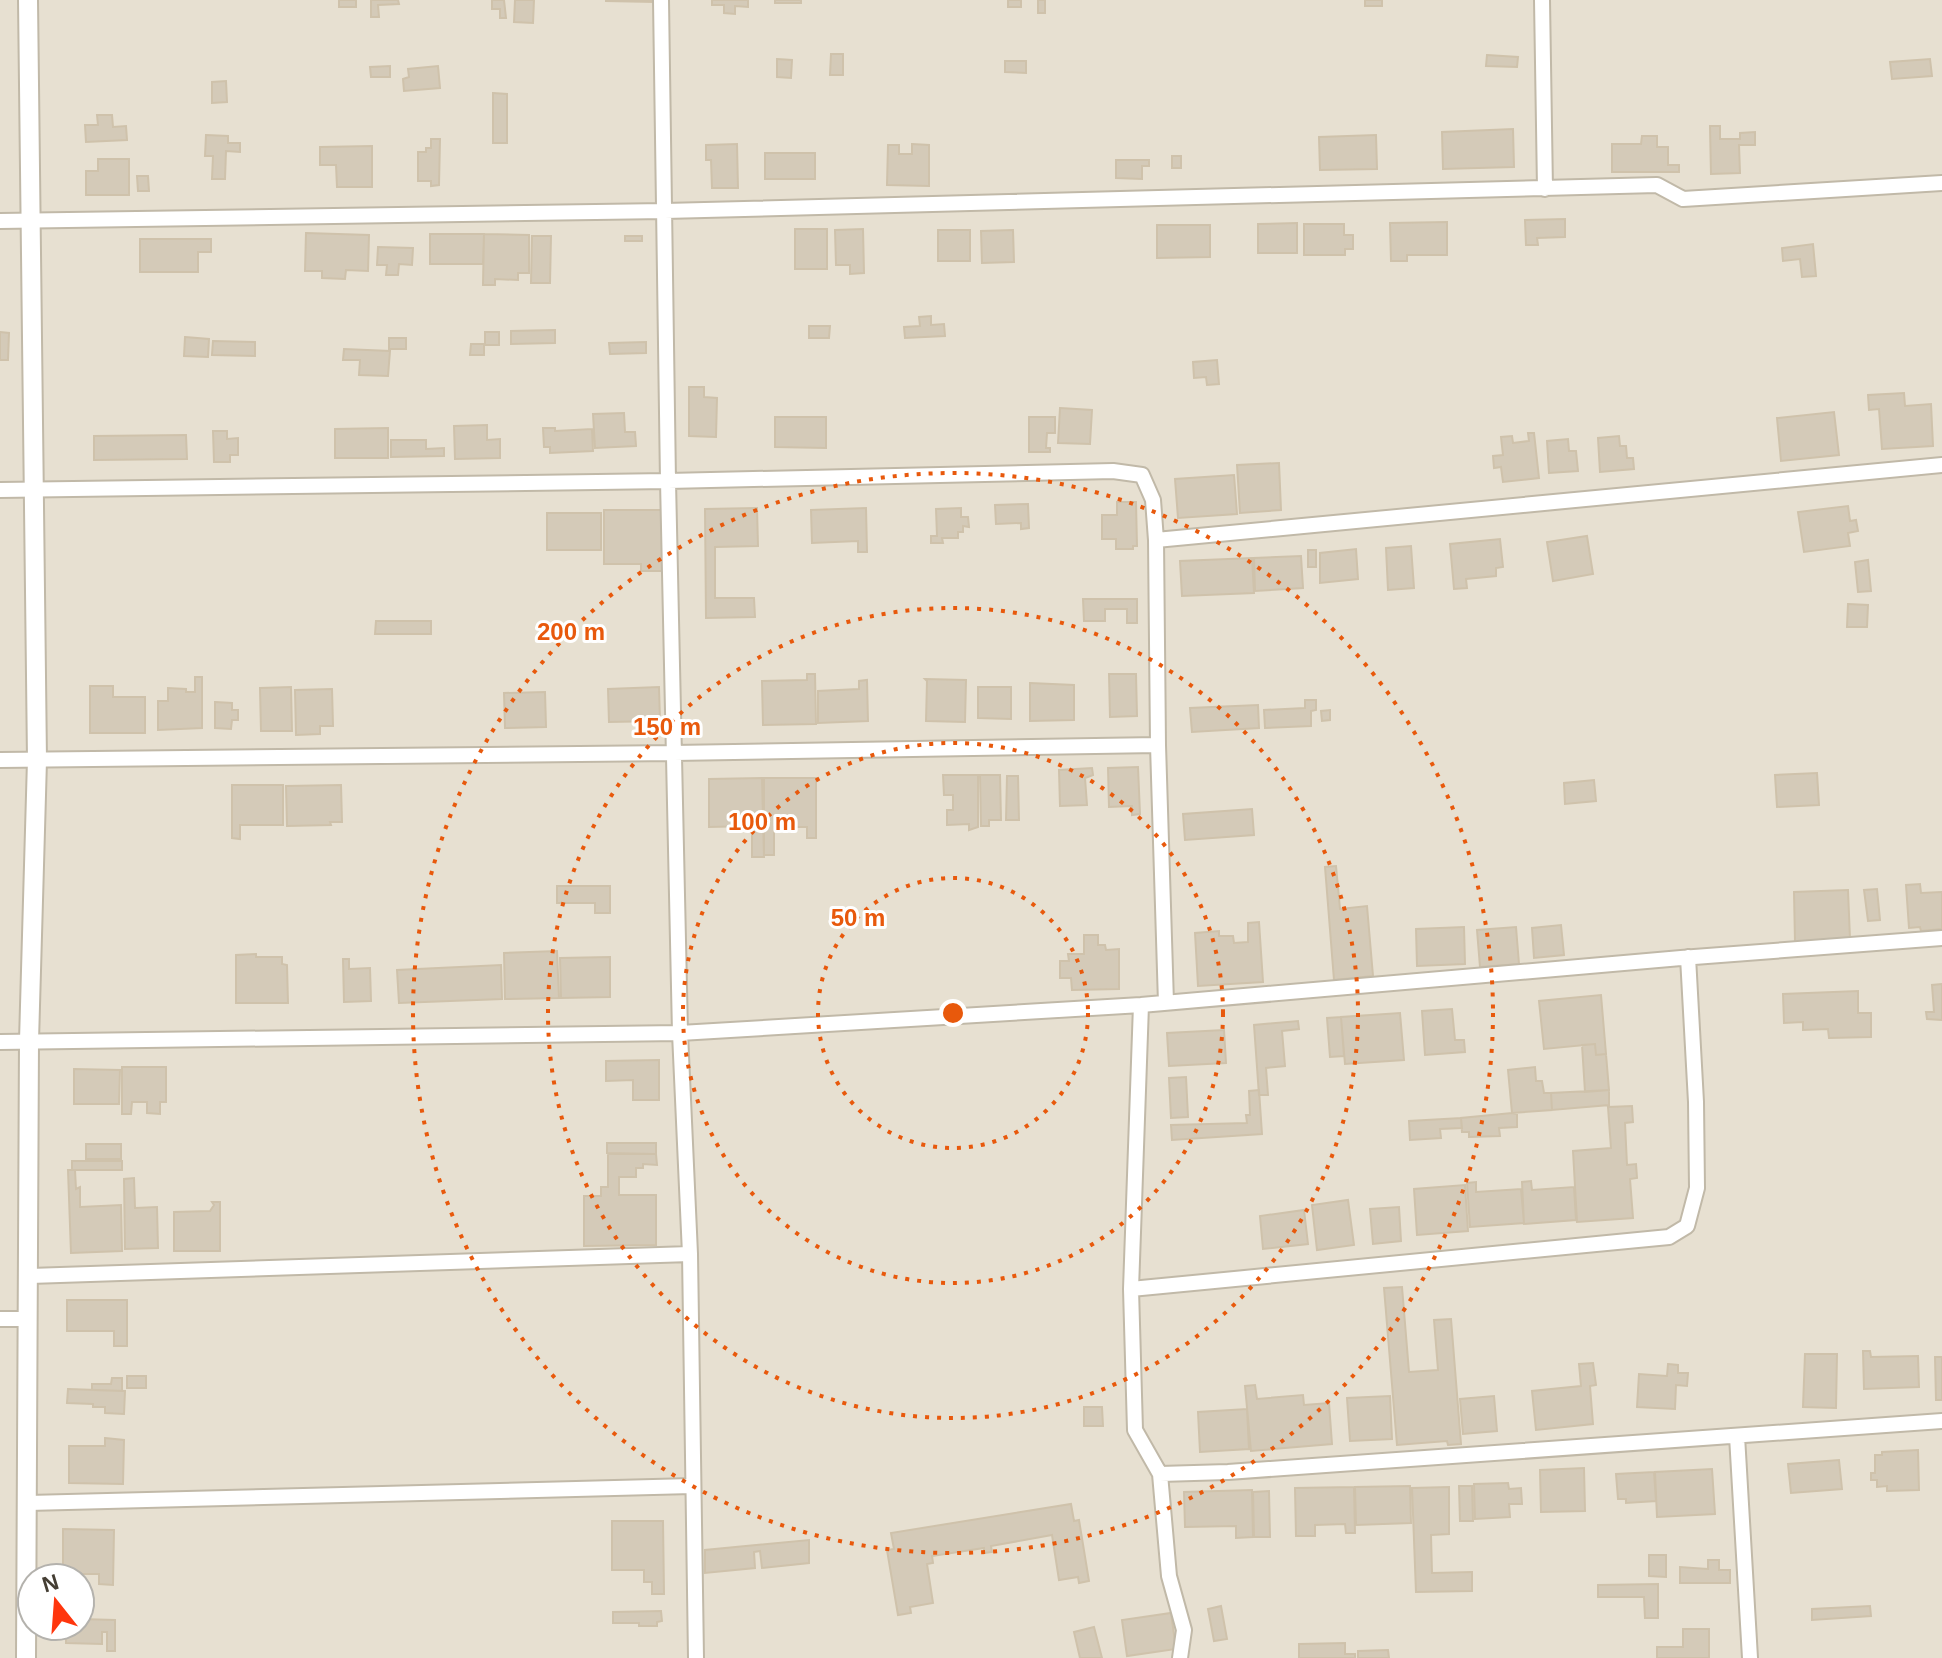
<svg xmlns="http://www.w3.org/2000/svg" width="1942" height="1658" viewBox="0 0 1942 1658" font-family="Helvetica,sans-serif">
<rect width="100%" height="100%" fill="#f2eee3"/>
<!-- residential -->
<path fill="#e7e0d1" fill-rule="evenodd" d="M0,0H1942V1658H0ZM32,1578H80V1626H32Z"/>
<!-- building -->
<path fill="#d4cab8" stroke="#cfc2ab" stroke-width="2" d="M339,0H356V7H339Z
M371,0H398L399,4L378,5L379,17H371Z
M492,0H504L506,18H500V9H492Z
M515,0H534L533,23L514,22Z
M606,0H654V2L606,1Z
M712,0H748V7L735,6V14L724,13V5H712Z
M775,0H801V3H775Z
M1008,0H1021V7H1008Z
M1038,0H1045V13H1038Z
M1365,0H1382V6H1365Z
M831,54H843V75H830Z
M1487,55L1518,57L1517,67L1486,66Z
M777,59L792,60L791,78L777,77Z
M1930,59L1932,76L1892,79L1890,62Z
M1005,61H1026V73L1005,72Z
M390,66V77H371L370,67Z
M438,66L440,88L404,91L403,79L409,77L408,69Z
M226,81L227,102L212,103V82Z
M493,93L507,94V143H493Z
M97,115H112L113,127L126,126L127,140L86,142L85,125H98Z
M1710,126H1720V139H1740V133L1755,132V145H1739L1740,173L1711,174Z
M1513,129L1514,167L1443,169L1442,132Z
M206,135L228,136V143H240V152L226,151L225,179H212L213,156H205Z
M1376,135L1377,169L1320,170L1319,137Z
M1642,136H1657V147H1668V165H1679V172H1612V144H1641Z
M431,139H440L439,185L431,186V181H418V152H426V148H431Z
M737,144L738,188H712L711,160H706V145Z
M912,144L929,145V186L887,185L888,145H899V154H912Z
M372,146V187H337L336,165H320V147Z
M765,153H815V179H765Z
M1172,156H1181V168H1172Z
M98,159H129V195H86V171H98Z
M1116,160H1149V166H1142V179L1116,178Z
M137,176H148L149,191H138Z
M1565,219V237L1537,238L1538,245H1526L1525,220Z
M1447,222V255H1407V261H1391L1390,223Z
M1297,223V253H1258V224Z
M1304,224H1344V235H1353V249H1345V255H1304Z
M1157,225H1210V257L1157,258Z
M795,229H827V269H795Z
M863,229L864,273L850,274V265H836L835,230Z
M938,230H970V261H938Z
M1013,230L1014,262L982,263L981,231Z
M306,233L369,235L368,271L346,270L345,279L322,278V271H305Z
M430,234H484L483,264H430Z
M484,234L529,235V273H518V280L495,279V285H483Z
M532,236H551L550,283H531Z
M625,236H642V241H625Z
M140,239H211V252H198V272H140Z
M1813,244L1816,276L1802,277L1800,259L1783,261L1782,248Z
M378,247L413,248L412,265L399,264L398,275H386L387,265H377Z
M931,316V325L944,324L945,336L905,338L904,327L920,326L919,317Z
M809,326H830L829,338H809Z
M555,330V343L511,344V331Z
M0,332L9,333L8,360H0Z
M485,332H499V345H485Z
M185,337L209,339L208,357L184,356Z
M389,338H406V349H389Z
M213,341L255,342V356L212,355Z
M646,342V353L610,354L609,343Z
M471,344H484V355H470Z
M344,349L390,351L388,376L359,375L360,360H343Z
M1217,360L1219,384L1207,385L1206,377L1194,378L1193,362Z
M689,387H704V397L717,398L716,437L689,436Z
M1904,393L1905,406L1931,404L1933,446L1882,449L1879,409L1869,410L1868,395Z
M1060,408L1092,410L1090,444L1058,443Z
M1834,412L1839,455L1781,461L1777,418Z
M624,413L625,432H635L636,446L595,448L593,414Z
M775,417H826V448L775,447Z
M1029,417H1055V433H1047L1046,448H1050V452H1029Z
M487,425V440L500,439V458L455,459L454,426Z
M388,428V458H335V429Z
M543,428H555V431L592,429L593,451L550,453V447H544Z
M213,431H227V439L238,438V455H230V462H214Z
M1528,433H1534L1539,478L1503,482L1501,467L1494,468L1493,456L1503,455L1501,437L1512,436L1513,443L1529,441Z
M186,435L187,459L94,460V436Z
M1619,436L1620,446H1626L1627,458H1633L1634,469L1600,472L1598,438Z
M1568,439L1569,451H1576L1578,471L1549,473L1547,441Z
M391,440H426V449L444,448V456L391,457Z
M1279,463L1281,510L1240,513L1237,465Z
M1234,475L1237,514L1178,518L1175,479Z
M1117,502H1136L1137,546H1133V549H1116V539H1102V515H1117Z
M1028,504L1029,528L1021,529V523L996,524L995,505Z
M1848,506L1850,521L1856,520L1858,531L1848,533L1850,546L1804,552L1798,512Z
M757,508L758,546L715,547V598H754L755,617L706,618L705,509Z
M866,508L867,552H858V541L812,543L811,510Z
M961,508V517H968L969,527L963,526V532H958V538H942L943,543H931V536H937L936,509Z
M604,510H663V571H641V564H604Z
M547,513H601V550H547Z
M1587,536L1593,574L1553,581L1547,542Z
M1500,539L1503,567L1496,568V576L1466,579L1467,588L1454,589L1450,544Z
M1411,546L1414,588L1388,590L1386,548Z
M1356,549L1358,579L1320,583V553Z
M1308,550H1316V567H1308Z
M1301,556L1303,588L1255,591L1254,558Z
M1252,558L1254,593L1182,596L1180,561Z
M1868,560L1871,591L1858,592L1855,562Z
M1083,599H1137V623H1127V609H1105V621H1084Z
M1848,604L1868,605L1867,627H1847Z
M376,621H431V634H375Z
M807,674H815L816,724L763,725L762,681L807,680Z
M1109,674H1136L1137,716L1110,717Z
M195,677H202V728L158,730V701H168V688L186,689V692H195Z
M925,679L966,680L965,722L926,721L927,681Z
M867,680L868,721L818,723V691L859,689V681Z
M1030,683L1074,685V720L1030,721Z
M90,686H113V697H145V733H90Z
M291,687L292,731H261L260,688Z
M659,687L660,721L609,722L608,689Z
M978,687H1011V719L978,718Z
M332,689L333,726H320V734L296,735L295,690Z
M545,692L546,727L505,728L504,693Z
M1305,700H1316V710L1311,711V726L1265,728L1264,710L1305,708Z
M215,702L232,703V710H238V720H232L231,729L215,728Z
M1258,705L1259,728L1192,732L1190,708Z
M1330,710V720L1322,721L1321,711Z
M1138,767L1140,814L1132,815V806L1109,807L1108,768Z
M1092,768L1093,775L1085,778L1087,805L1060,806L1059,770Z
M1817,773L1819,805L1777,807L1775,775Z
M943,775H978V827L969,830V824L947,825V810H953V795H944Z
M980,775H1000L1001,820H989V826H981Z
M1007,776H1018L1019,820H1006Z
M762,778L764,857H752V826L709,827V779Z
M764,778H816V838H807V827H774V855H764Z
M1594,780L1596,801L1565,804L1564,783Z
M232,785H283V825H240V839L232,838Z
M341,785L342,822H330L331,825L287,826L286,786Z
M1252,809L1254,835L1185,840L1183,814Z
M1336,866L1340,909L1367,906L1373,976L1334,980L1325,867Z
M1920,884L1921,893L1942,892V929L1921,931L1920,927L1909,928L1906,885Z
M557,886H610V913H595V903H557Z
M1877,889L1880,920L1868,921L1864,890Z
M1848,890L1850,939L1795,942L1794,892Z
M1259,922L1263,982L1198,986L1195,933L1219,931V936H1233L1234,943L1248,942V923Z
M1561,925L1564,955L1534,958L1532,928Z
M1464,927L1465,964L1417,966L1416,929Z
M1516,927L1519,964L1480,967L1477,930Z
M1084,935H1098V945H1105L1106,950L1119,949V989L1072,990L1071,978H1060V961H1069L1068,954H1084Z
M557,951L559,998L505,999L504,953Z
M256,954V957H282V964L287,965L288,1003H236V955Z
M610,957V997L561,998L560,958Z
M343,959H349V969L370,968L371,1001L344,1002Z
M501,965L502,999L399,1003L397,970Z
M1942,984V1020L1927,1019L1926,1012H1934L1932,985Z
M1858,991V1013H1871V1037L1829,1038L1828,1029L1803,1030V1022L1784,1023L1783,994Z
M1601,995L1606,1054L1596,1055L1595,1044L1544,1049L1539,1001Z
M1452,1009L1455,1040H1464L1465,1052L1425,1055L1422,1011Z
M1400,1013L1404,1060L1345,1064L1341,1017Z
M1341,1017L1344,1056L1330,1057L1327,1018Z
M1298,1021L1299,1029L1282,1031L1285,1066L1266,1068L1268,1095H1259L1254,1025Z
M1224,1030L1226,1063L1169,1066L1167,1033Z
M1595,1044L1596,1055L1606,1054L1609,1090L1585,1092L1582,1045Z
M659,1060V1100H633V1080L606,1081V1061Z
M122,1067H166V1102H160V1114L147,1113V1102H132L131,1114H122Z
M1535,1067L1536,1081H1542L1544,1093H1551L1552,1110L1512,1113L1508,1070Z
M74,1069L120,1070L119,1104H74Z
M1186,1077L1188,1117L1171,1118L1169,1078Z
M1259,1090L1262,1134L1172,1140L1171,1125L1247,1123L1246,1115H1250L1249,1091Z
M1609,1090V1105L1552,1110L1551,1093Z
M1632,1106L1633,1122L1625,1123L1627,1165L1636,1164L1637,1178L1630,1179L1633,1218L1577,1222L1573,1151L1611,1148L1608,1107Z
M1512,1113L1517,1114V1127L1499,1128L1500,1136L1469,1137V1132H1462L1461,1118Z
M1461,1118L1462,1128L1440,1129L1441,1138L1410,1140L1409,1121Z
M607,1143H656V1154L607,1153Z
M86,1144H121V1159H86Z
M608,1154H656L657,1165L643,1164V1168H636V1177H619V1195H656V1245L584,1246V1196H601V1187H608Z
M72,1161H122V1170H72Z
M68,1170H75L76,1189L80,1187V1207L121,1205L122,1251L71,1253Z
M134,1178L135,1208L157,1207L158,1248L125,1249L124,1179Z
M1531,1181L1532,1190L1574,1187L1576,1220L1524,1224L1522,1182Z
M1476,1182V1192L1521,1189L1524,1223L1470,1227L1467,1183Z
M1465,1185L1468,1231L1417,1235L1414,1189Z
M1348,1200L1354,1245L1317,1250L1312,1205Z
M212,1202H220V1251H174V1212L210,1211L214,1205Z
M1399,1207L1401,1241L1373,1244L1370,1209Z
M1304,1210L1308,1244L1263,1249L1260,1216Z
M1402,1287L1409,1372L1438,1370L1434,1320L1451,1319L1461,1444L1448,1445L1447,1441L1397,1445L1384,1288Z
M67,1300H127V1346H114V1331H67Z
M1863,1351H1870L1871,1357L1918,1356L1919,1387L1864,1389Z
M1805,1354H1837L1836,1408L1803,1407Z
M1935,1357H1942V1400H1936Z
M1593,1363L1596,1385L1590,1386L1593,1424L1536,1430L1532,1391L1581,1386L1579,1364Z
M1668,1364L1678,1365V1373H1688L1687,1386L1676,1385L1675,1409L1637,1407L1639,1374L1667,1376Z
M127,1376H146V1388H127Z
M112,1378H122V1391L92,1390V1384H111Z
M1255,1385L1257,1399L1303,1395L1304,1405L1329,1403L1332,1444L1251,1451L1245,1386Z
M68,1389L125,1391L124,1414L105,1413V1407H93V1404L67,1403Z
M1390,1396L1392,1439L1350,1441L1347,1398Z
M1494,1396L1497,1431L1463,1434L1460,1399Z
M1084,1407H1102L1103,1426H1084Z
M1247,1409L1249,1449L1200,1452L1198,1412Z
M105,1438L124,1440L123,1484L69,1483V1446H105Z
M1918,1450L1919,1490L1887,1491V1486L1877,1487V1480H1871V1473H1875V1455H1882V1452Z
M1839,1460L1842,1489L1791,1493L1788,1464Z
M1584,1468L1585,1511L1541,1512L1540,1470Z
M1712,1469L1715,1514L1657,1517L1655,1472Z
M1654,1472L1656,1501L1626,1503V1499H1618L1616,1474Z
M1508,1483L1509,1489L1521,1488L1522,1504H1509L1510,1517L1475,1519L1474,1484Z
M1410,1486L1411,1523L1356,1525L1355,1487Z
M1459,1486H1472L1473,1521H1460Z
M1354,1487L1355,1533H1346L1345,1524L1315,1525V1536H1296L1295,1488Z
M1449,1487V1534L1431,1535L1432,1573L1472,1572V1591L1416,1592L1412,1488Z
M1252,1490L1253,1537L1236,1538V1526L1185,1527L1184,1492Z
M1269,1491L1270,1537H1254L1253,1492Z
M1071,1504L1074,1521L1079,1520L1089,1581L1079,1583L1078,1577L1059,1580L1052,1535L991,1546L992,1552L984,1553V1548L932,1556L933,1563L927,1564L933,1603L910,1607L911,1613L898,1615L887,1550L894,1549L891,1533Z
M612,1521H663L664,1594H652V1582H644V1570H612Z
M63,1529L114,1530L113,1585L99,1584V1574H63Z
M809,1540V1563L762,1568L760,1551L754,1552L755,1568L705,1573V1550Z
M1649,1555H1666V1577L1649,1576Z
M1708,1560H1719V1570H1730V1583H1680V1567L1708,1569Z
M1658,1584V1618H1645L1644,1597H1598V1585Z
M1221,1606L1227,1639L1214,1641L1208,1609Z
M1870,1606L1871,1616L1812,1620V1609Z
M661,1611L662,1621L657,1622V1626H639V1623H613V1612Z
M1171,1613L1176,1649L1127,1656L1122,1620Z
M80,1619L115,1620V1651H107V1632H102V1644L66,1643V1626H80Z
M1094,1627L1102,1658H1080L1074,1632Z
M1683,1629H1709V1658H1657V1647H1683Z
M1345,1643V1654H1355V1658H1299V1644Z
M1388,1650L1389,1658H1358V1651Z"/>
<g fill="none" stroke-linecap="round" stroke-linejoin="round">
<defs>
<path id="minor" d="M661,0L668,481L680,1033L690,1254L696,1658
M1542,0L1545,189
M0,221L665,211L1657,185L1683,199L1942,183
M0,490L668,481L1113,471L1142,475L1153,500L1156,540L1158,745L1166,1003
M1156,540L1942,465
M0,760L674,753L1158,745
M1141,1005L1131,1289L1135,1430L1160,1474L1228,1472L1942,1421
M0,1042L680,1033L1141,1005L1681,958L1942,938
M30,1276L690,1254
M1131,1289L1669,1237L1687,1226L1697,1188L1696,1102L1688,957
M0,1319H28
M1737,1436L1750,1658
M1160,1474L1169,1576L1184,1630L1180,1658
M28,1503L692,1486"/>
<path id="tertiary" d="M26,1658L29,1041L37,760L28,0"/>
</defs>
<!-- minor casing -->
<use href="#minor" stroke="#c1b9a8" stroke-width="18"/>
<!-- tertiary casing -->
<use href="#tertiary" stroke="#c1b9a8" stroke-width="22"/>
<!-- minor -->
<use href="#minor" stroke="#fff" stroke-width="14"/>
<!-- tertiary -->
<use href="#tertiary" stroke="#fff" stroke-width="18"/>
</g>
<!-- distance rings -->
<g fill="none" stroke="#e8590c" stroke-width="4" stroke-dasharray="4 8">
<circle cx="953" cy="1013" r="135"/>
<circle cx="953" cy="1013" r="270"/>
<circle cx="953" cy="1013" r="405"/>
<circle cx="953" cy="1013" r="540"/>
</g>
<circle cx="953" cy="1013" r="12" fill="#e8590c" stroke="#fff" stroke-width="4"/>
<g font-size="24" text-anchor="middle" font-weight="bold" fill="#e8590c" stroke="#fff" stroke-width="6" stroke-linejoin="round" paint-order="stroke">
<text x="571" y="640">200 m</text>
<text x="667" y="735">150 m</text>
<text x="762" y="830">100 m</text>
<text x="858" y="926">50 m</text>
</g>
<!-- north arrow -->
<g transform="translate(56 1602) rotate(343)"><circle r="38" fill="#ffffff" stroke="#b4b2ad" stroke-width="2"/>
<path d="M0-6L14 30L0 20L-14 30Z" fill="#ff360d"/>
<text y="-12" font-size="22" font-weight="bold" text-anchor="middle" fill="#443e33">N</text>
</g>
</svg>
